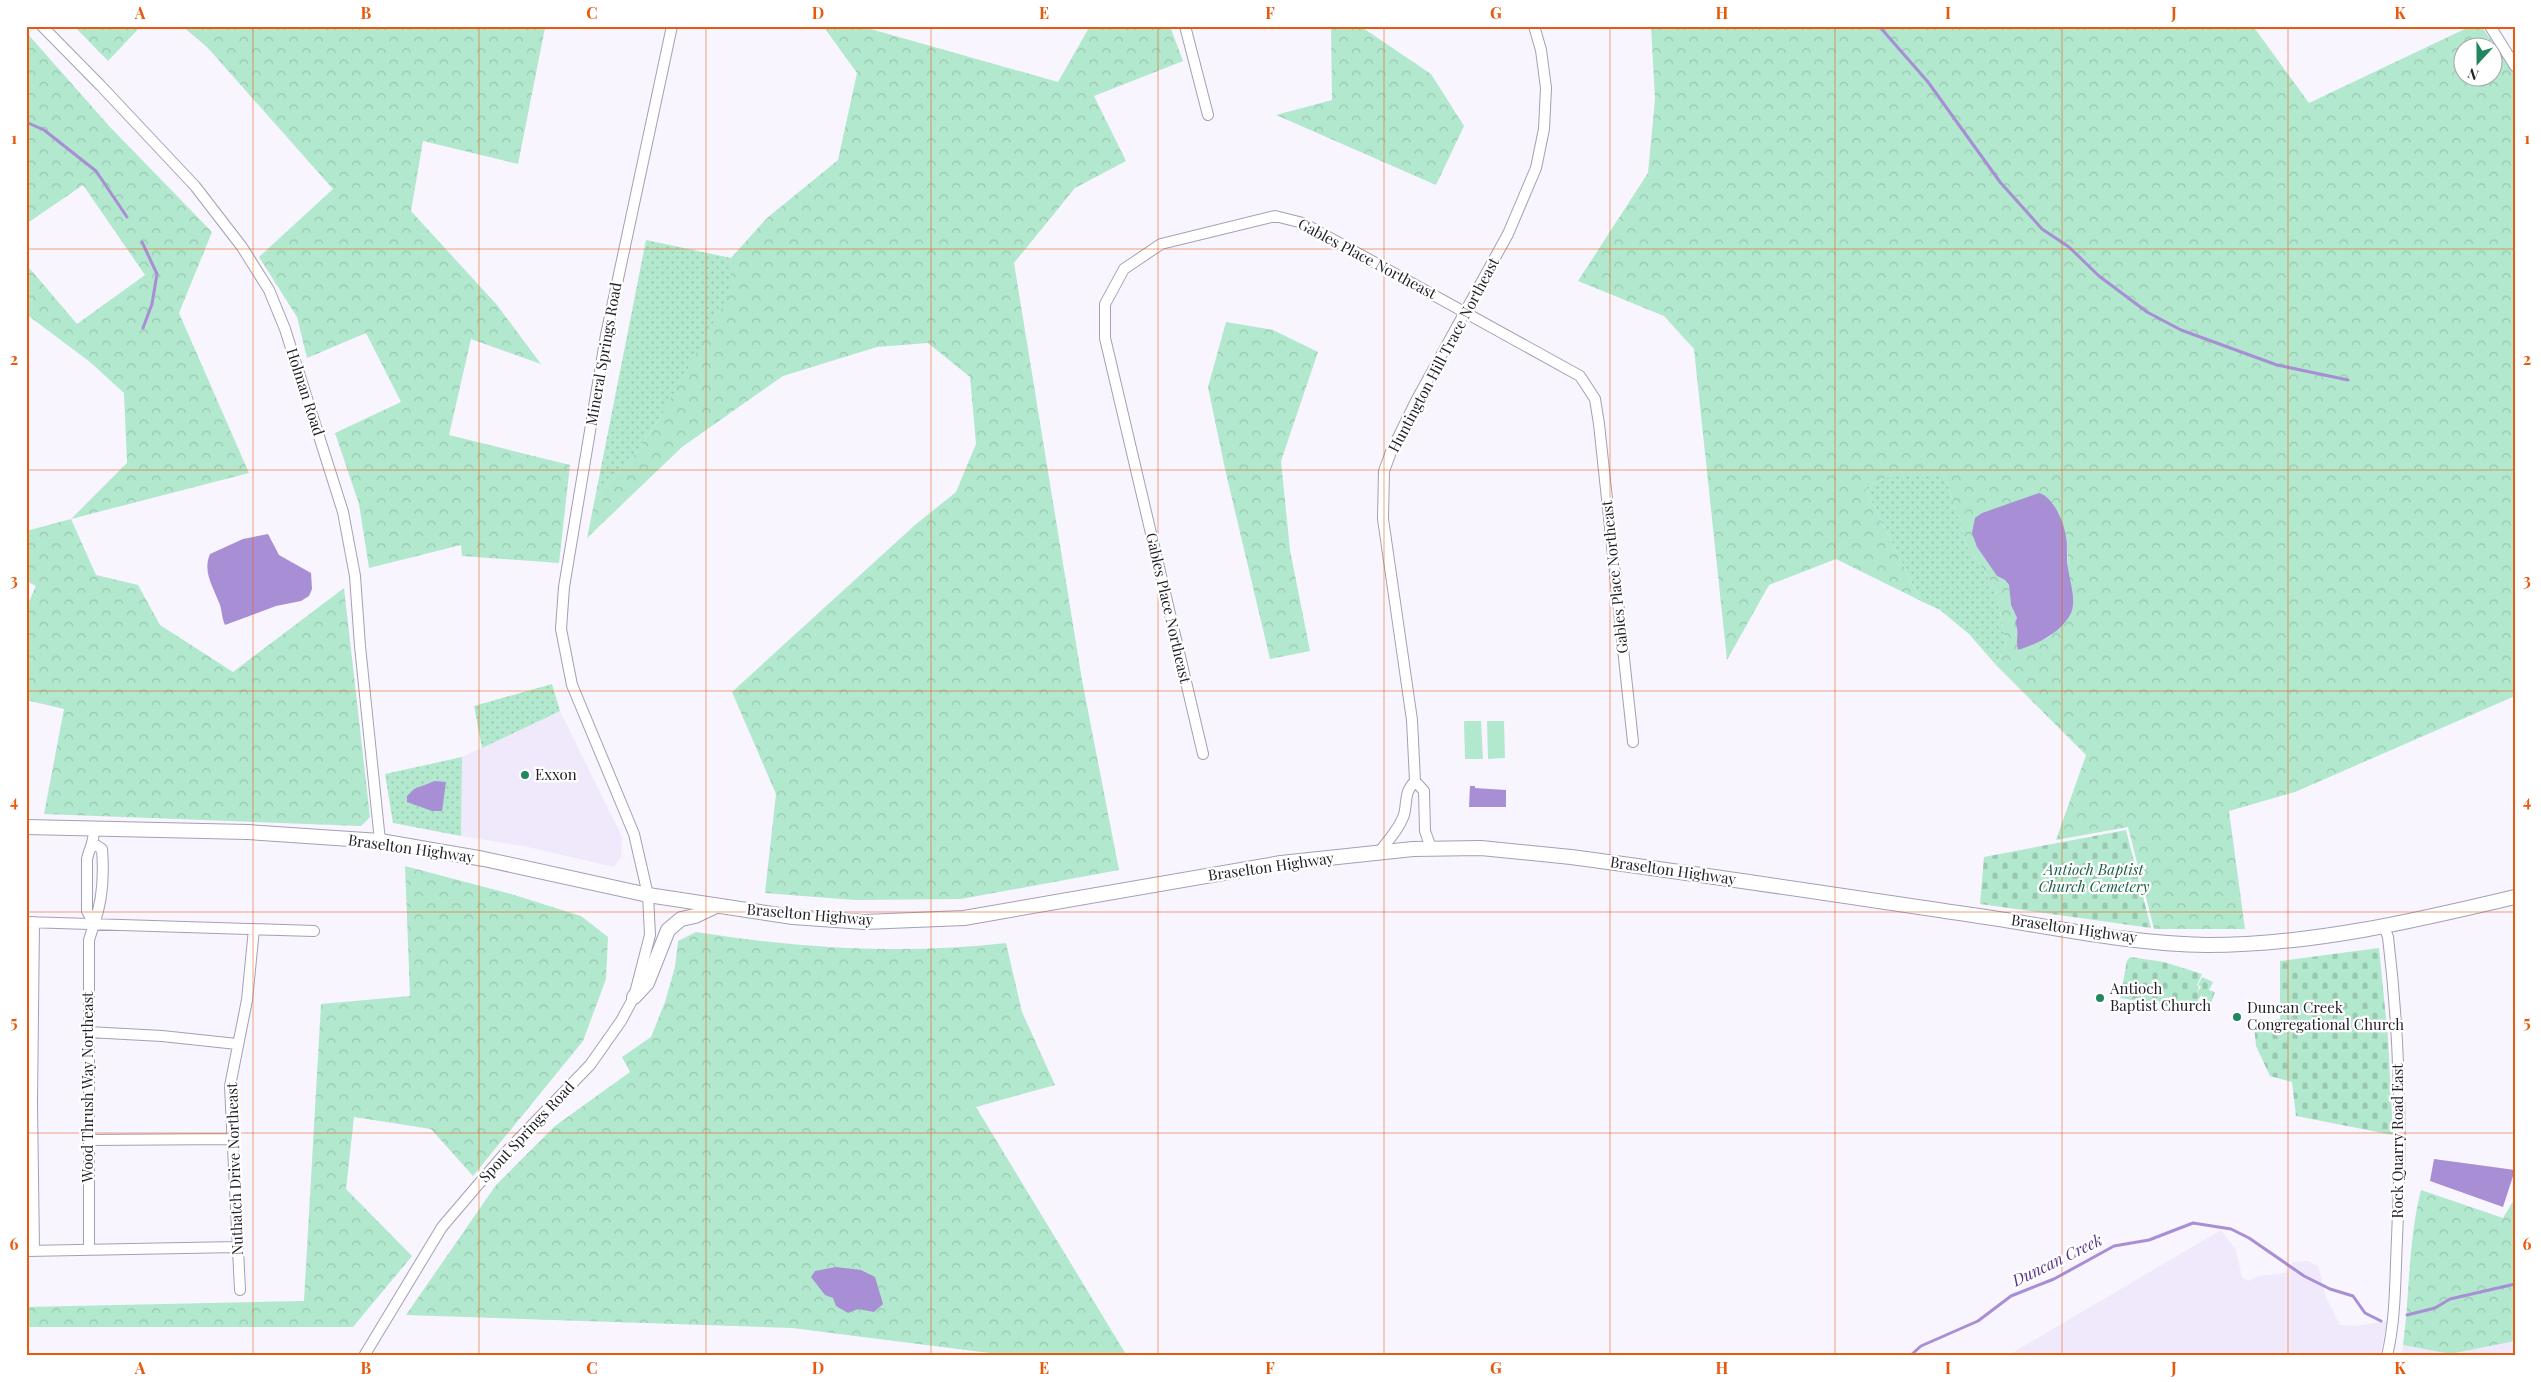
<svg xmlns="http://www.w3.org/2000/svg" width="2541" height="1382" viewBox="0 0 2541 1382" font-family="'Playfair Display',serif">
<defs>
<pattern id="grass-dots" width="8" height="8" patternUnits="userSpaceOnUse" patternTransform="scale(1.25)"><rect width="8" height="8" fill="#b2e8cd"/><path d="M2 2h.1M6 6h.1" fill="none" stroke="#99c7b0" stroke-width="1.8" stroke-linecap="round"/></pattern>
<pattern id="forest-crowns" width="20" height="18" patternUnits="userSpaceOnUse" patternTransform="scale(1.25)"><rect width="20" height="18" fill="#b2e8cd"/><path d="M2 6a3 3 0 1 1 6 0M12 15a3 3 0 1 1 6 0" fill="none" stroke="#99c7b0"/></pattern>
<pattern id="cemetery-stones" width="16" height="16" patternUnits="userSpaceOnUse" patternTransform="scale(1.25)"><rect width="16" height="16" fill="#b2e8cd"/><path d="M2 7V4a2 2 0 0 1 4 0v3zM10 15v-3a2 2 0 0 1 4 0v3z" fill="#99c7b0"/></pattern>
</defs>
<rect width="100%" height="100%" fill="#f8f5fe"/>
<!-- built -->
<path fill="#efe9fb" d="M560,711L622,837L621,857L614,867L528,847L461,836L462,757Z
M2221,1230L2236,1250L2242,1277L2249,1281L2259,1276L2285,1273L2293,1262L2308,1261L2318,1266L2326,1297L2340,1325L2355,1326L2387,1321L2380,1356H2007Z
M2515,1341V1356H2401L2403,1345L2450,1354Z"/>
<!-- grass -->
<path fill="url(#grass-dots)" d="M646,240L731,258V291L703,345L660,418L633,457L595,498Z
M1892,475H1945L1966,544L1996,589L2006,645L1996,665L1969,634L1940,610L1921,601L1865,488Z
M552,684L560,711L482,748L474,706Z
M462,757L461,836L393,823L385,774Z"/>
<!-- forest -->
<path fill="url(#forest-crowns)" fill-rule="evenodd" d="M74,26H141L108,61Z
M182,26H540L545,28L518,164L423,141L411,211L497,305L541,364L471,339L449,435L570,465L559,563L462,556L461,545L369,568L359,504L335,433L401,402L366,333L307,358L297,317L259,257L333,189L207,47Z
M823,26H860L1058,82L1090,26H1170L1183,61L1094,96L1126,161L1075,188L1014,263L1082,680L1119,870L961,899L855,900L765,893L776,794L732,692L915,525L956,492L976,444L970,377L928,343L877,347L783,376L682,447L587,538L595,498L633,457L660,418L731,291V258L767,218L838,160L857,73Z
M1331,26H1360L1431,74L1464,126L1436,185L1276,115L1332,100Z
M1651,26H2253L2309,103L2471,26H2481L2515,72V696L2295,792L2229,811L2245,929H2154L2128,827L2056,840L2086,755L1996,665L2006,645L1996,589L1966,544L1945,475H1892L1865,488L1921,601L1836,559L1769,585L1727,660L1694,349L1664,316L1578,281L1648,173L1655,99ZM2464,48H2494V78H2464ZM2053,503L2067,547L2070,616L2049,637L2018,650C2015,640 2020,632 2015,623L2017,618L2011,605L2009,585L2005,580L1997,576L1977,547L1982,513L2006,505Z
M26,32L110,127L212,232L179,313L249,473L71,519L96,575L138,585L160,625L233,672L344,588L370,817L361,826L44,814L64,709L26,700V608L36,586L26,581V531L71,519L127,463L124,393L90,362L26,314V264L77,324L145,275L83,185L26,224Z
M1226,322L1273,330L1318,352L1281,461L1290,550L1310,651L1270,659L1225,469L1208,387Z
M405,866L511,894L581,916L608,937L606,979L583,1041L473,1176L431,1129L354,1117L346,1189L412,1256L353,1327H26V1307L304,1301L321,1004L410,996Z
M696,932C798,948 903,955 1006,943L1022,1012L1055,1085L976,1107L1127,1356H1013L792,1328L406,1315L496,1185L555,1126L630,1072L622,1057L651,1037L665,1002L675,967L678,941Z
M2421,1190L2503,1218L2515,1198V1341L2450,1354L2403,1345C2410,1293 2408,1241 2421,1190Z"/>
<!-- cemetery -->
<path fill="url(#cemetery-stones)" d="M2126,830L2151,928L1980,904L1984,857Z
M2379,948L2388,1038L2393,1135L2296,1116L2292,1082L2270,1076L2256,1046L2254,1025L2280,1019V961Z
M2130,957L2164,962L2202,974L2197,985L2199,987L2197,992L2201,987L2198,985L2202,977L2213,982L2209,990L2215,992L2211,1003L2201,999L2202,994L2191,1010L2120,998L2127,961Z"/>
<!-- garden -->
<path fill="#b2e8cd" d="M1464,721H1481L1483,759H1465Z
M1487,721H1504L1505,758L1488,759Z"/>
<!-- water -->
<path fill="#a88ed5" d="M2039,493C2054,497 2064,523 2066,537C2068,548 2066,558 2068,568C2070,584 2078,603 2069,617C2057,635 2037,644 2018,650C2015,640 2020,632 2015,623L2017,618L2011,605L2009,585L2005,580L1997,576L1977,547L1972,533L1975,518L1982,513Z
M268,534L279,555L311,573L312,589L309,596L301,601L276,606L225,625C222,618 222,612 220,605C214,588 202,572 210,554L243,539Z
M435,781L446,782L442,811H432L407,802V796L414,789Z
M1470,786H1475V788L1506,790V807H1469Z
M2434,1159L2515,1170L2503,1207L2430,1181Z
M836,1267L861,1270L875,1277L883,1304L874,1312L858,1309L848,1313L836,1306L833,1298L825,1295L811,1277L815,1271Z"/>
<g fill="none" stroke-linecap="round" stroke-linejoin="round">
<!-- stream -->
<path stroke="#a88ed5" stroke-width="3" d="M1879,26L1928,82L2000,182L2042,229L2069,247L2099,276L2147,312L2181,330L2277,365L2348,380
M26,122L44,130L96,171L127,217
M142,242L157,274L152,304L143,328
M2407,1315L2435,1308L2450,1299L2515,1284
M1910,1356L1921,1346L1978,1321L2011,1296L2054,1279L2114,1246L2149,1240L2193,1223L2231,1229L2249,1238L2304,1276L2330,1289L2353,1296L2365,1313L2381,1321"/>
<defs>
<path id="minor" d="M42,26L101,86L195,186L242,247L269,290L285,329L343,512L355,576L360,646L380,841
M1185,26L1208,115
M2490,26L2515,66
M1203,754L1105,338V304L1124,269L1161,244L1275,216L1303,223L1580,376L1595,399L1599,424L1633,742
M94,828C94,845 90,845 87,859V911L94,924C103,900 104,874 102,849L94,844
M1431,848L1425,831L1424,791L1415,781L1412,720L1383,519L1384,471L1391,452L1416,401L1508,234L1536,168L1544,129L1546,88L1541,50L1534,26
M1379,852C1388,841 1399,829 1404,815C1408,799 1403,795 1415,781
M26,922L314,931
M2384,927L2388,937C2400,1037 2402,1138 2397,1239C2395,1278 2396,1318 2387,1356
M88,1032L162,1036L237,1044
M88,1140L232,1139
M89,1250V940L94,924
M26,1251L237,1247
M34,1251L32,1103L34,922
M240,1290L230,1086L247,1000L254,929
M364,1356L442,1227L506,1152L590,1065L621,1021L634,997L650,935L648,895L634,834L572,685L561,629L564,587L606,335L672,26"/>
<path id="major" d="M26,827L248,832L380,841L484,859L648,895L793,917L864,922L964,918L1281,863L1413,849L1481,848L1571,857C1707,875 1843,896 1979,916C2054,927 2131,944 2207,945C2312,945 2414,921 2515,897
M634,997L647,983L668,930L681,919L695,916L716,906"/>
</defs>
<!-- minor casing -->
<use href="#minor" stroke="#a59fb4" stroke-width="12"/>
<!-- major casing -->
<use href="#major" stroke="#a59fb4" stroke-width="16"/>
<!-- minor -->
<use href="#minor" stroke="#fff" stroke-width="10"/>
<!-- major -->
<use href="#major" stroke="#fff" stroke-width="14"/>
</g>
<!-- grid -->
<path fill="none" stroke="#e8590c" stroke-width="1" stroke-opacity="0.55" d="M253,26V1356M479,26V1356M706,26V1356M931,26V1356M1158,26V1356M1384,26V1356M1610,26V1356M1835,26V1356M2062,26V1356M2288,26V1356M26,249H2515M26,470H2515M26,691H2515M26,912H2515M26,1133H2515"/>
<!-- markers -->
<g fill="#228761" stroke="#fff" stroke-width="2">
<circle cx="525" cy="775" r="5"/>
<circle cx="2100" cy="998" r="5"/>
<circle cx="2237" cy="1017" r="5"/>
</g>
<g text-anchor="middle" stroke-width="4.5" stroke-linejoin="round" paint-order="stroke">
<!-- street labels -->
<g font-size="15" fill="#232028" stroke="#fff">
<text transform="translate(1367 259) rotate(28)" y="5">Gables Place Northeast</text>
<text transform="translate(604 354) rotate(-80)" y="5">Mineral Springs Road</text>
<text transform="translate(1444 355) rotate(-62)" y="5">Huntington Hill Trace Northeast</text>
<text transform="translate(305 392) rotate(72)" y="5">Holman Road</text>
<text transform="translate(1615 577) rotate(-96)" y="5">Gables Place Northeast</text>
<text transform="translate(1168 608) rotate(77)" y="5">Gables Place Northeast</text>
<text transform="translate(411 849) rotate(8)" y="5">Braselton Highway</text>
<text transform="translate(1271 867) rotate(-8)" y="5">Braselton Highway</text>
<text transform="translate(1673 871) rotate(8)" y="5">Braselton Highway</text>
<text transform="translate(810 915) rotate(5)" y="5">Braselton Highway</text>
<text transform="translate(2074 929) rotate(8)" y="5">Braselton Highway</text>
<text transform="translate(88 1087) rotate(-90)" y="5">Wood Thrush Way Northeast</text>
<text transform="translate(527 1132) rotate(-47)" y="5">Spout Springs Road</text>
<text transform="translate(2398 1141) rotate(-90)" y="5">Rock Quarry Road East</text>
<text transform="translate(235 1169) rotate(-92)" y="5">Nuthatch Drive Northeast</text>
</g>
<!-- poi labels -->
<g font-size="15" fill="#232028" stroke="#fff" text-anchor="start">
<text x="535" y="780">Exxon</text>
<text x="2110" y="994">Antioch<tspan x="2110" dy="17">Baptist Church</tspan></text>
<text x="2247" y="1013">Duncan Creek<tspan x="2247" dy="17">Congregational Church</tspan></text>
</g>
<!-- park labels -->
<g font-size="15" font-style="italic" fill="#1c6046" stroke="#fff">
<text x="2094" y="875">Antioch Baptist<tspan x="2094" dy="17">Church Cemetery</tspan></text>
</g>
<!-- water labels -->
<g font-size="16" font-style="italic" fill="#583488" stroke="#fff">
<text transform="translate(2057 1260) rotate(-26)" y="6">Duncan Creek</text>
</g>
</g>
<!-- border -->
<rect width="2541" height="1382" fill="none" stroke="#ffffff" stroke-width="55"/>
<!-- north arrow -->
<g transform="translate(2478 62) rotate(201)"><circle r="24" fill="#ffffff" stroke="#a7a6a9"/>
<path d="M0-4L9 19L0 12L-9 19Z" fill="#228761"/>
<text y="-8" font-size="14" font-weight="bold" text-anchor="middle" fill="#232028">N</text>
</g>
<rect x="28" y="28" width="2486" height="1326" fill="none" stroke="#e8590c" stroke-width="2"/>
<g font-size="16" text-anchor="middle" font-weight="bold" fill="#e8590c">
<text x="140" y="19">A</text>
<text x="366" y="19">B</text>
<text x="592" y="19">C</text>
<text x="818" y="19">D</text>
<text x="1044" y="19">E</text>
<text x="1270" y="19">F</text>
<text x="1496" y="19">G</text>
<text x="1722" y="19">H</text>
<text x="1948" y="19">I</text>
<text x="2174" y="19">J</text>
<text x="2400" y="19">K</text>
<text x="14" y="144">1</text>
<text x="2527" y="144">1</text>
<text x="14" y="365">2</text>
<text x="2527" y="365">2</text>
<text x="14" y="586">3</text>
<text x="2527" y="586">3</text>
<text x="14" y="807">4</text>
<text x="2527" y="807">4</text>
<text x="14" y="1028">5</text>
<text x="2527" y="1028">5</text>
<text x="14" y="1250">6</text>
<text x="2527" y="1250">6</text>
<text x="140" y="1374">A</text>
<text x="366" y="1374">B</text>
<text x="592" y="1374">C</text>
<text x="818" y="1374">D</text>
<text x="1044" y="1374">E</text>
<text x="1270" y="1374">F</text>
<text x="1496" y="1374">G</text>
<text x="1722" y="1374">H</text>
<text x="1948" y="1374">I</text>
<text x="2174" y="1374">J</text>
<text x="2400" y="1374">K</text>
</g>
</svg>
